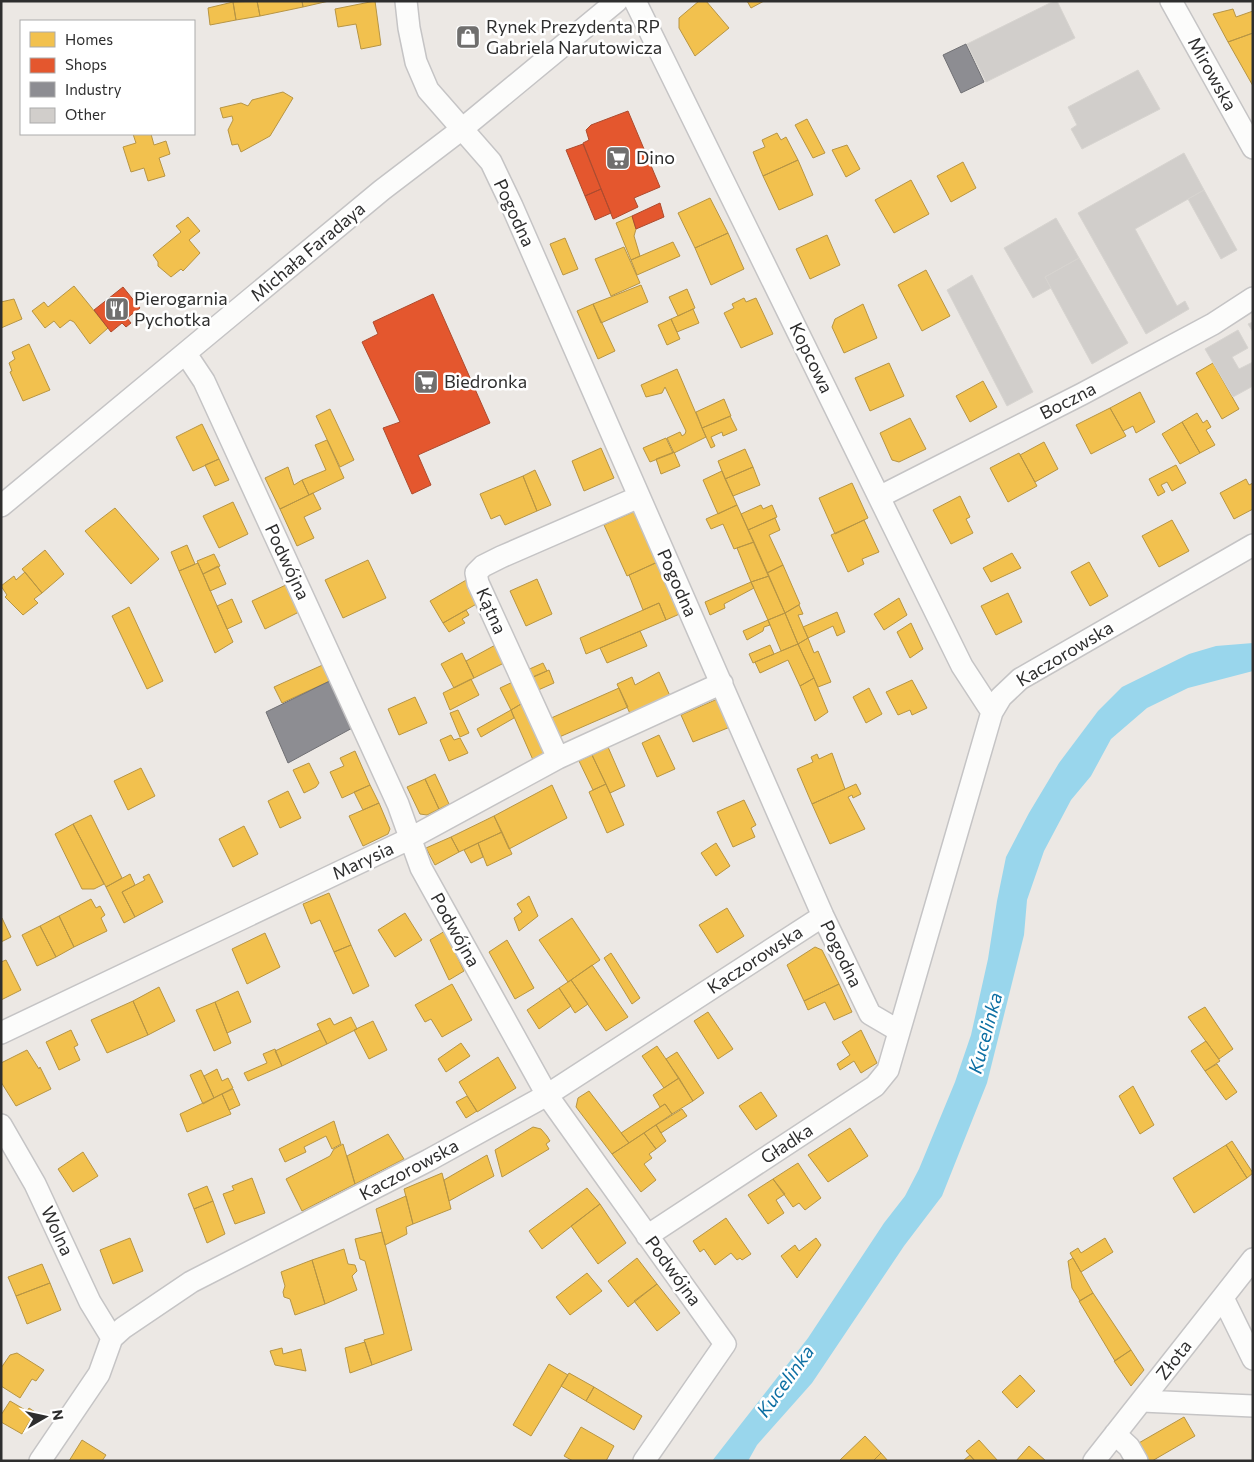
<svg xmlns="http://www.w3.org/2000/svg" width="1254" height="1462" viewBox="0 0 1254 1462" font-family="Commissioner,sans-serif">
<rect width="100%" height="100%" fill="#ece8e4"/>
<!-- water -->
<path fill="#99d6ec" d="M1253,643V671L1188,688L1147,708L1111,739L1091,776L1071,800L1044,851L1027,900L1024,935L987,1083L942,1196L904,1246L812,1383L757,1445L748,1461H712L808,1338L884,1223L905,1196L919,1169L955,1082L971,1035L988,959L997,901L1006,857L1029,813L1059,763L1098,711L1122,687L1189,654L1216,646Z"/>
<!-- homes -->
<path fill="#f2c14e" stroke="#b79544" d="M257,1L260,16L236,20L233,2Z
M257,1H302L303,7L260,16Z
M302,1H329L303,7Z
M375,1L381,45L361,49L356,24L338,27L335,9Z
M699,1H706L729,28L695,56L679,28V18Z
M747,1H764L751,8Z
M233,2L236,20L210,25L208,8Z
M1233,9L1236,17L1253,11V33L1228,42L1213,14Z
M1253,33V86L1228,42Z
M283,92L293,98L270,136L241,152L238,144L232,145L228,130L233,120L232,116L223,118L220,108L241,103L248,106L252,100Z
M807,119L825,153L813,158L795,125Z
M777,133L781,140L786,137L798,160L763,176L753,152L765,147L762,140Z
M133,134H151L154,145L166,141L170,154L159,158L165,176L148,181L144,168L131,172L123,147L136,143Z
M847,145L860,169L846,177L832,150Z
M798,160L813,195L779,210L763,176Z
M963,162L976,188L951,202L937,176Z
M911,180L929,214L894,233L875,200Z
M710,198L728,233L695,248L678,213Z
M632,216L636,229L634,236L640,256L631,260L616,223Z
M188,217L200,231L189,240L200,253L183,271L181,269L171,277L158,266V262L153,255L181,232L176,226Z
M728,233L744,269L711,285L695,248Z
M827,235L840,265L810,279L796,249Z
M565,238L578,269L563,275L550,244Z
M673,242L680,256L637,275L631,260Z
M624,247L640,283L611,296L595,259Z
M926,270L950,316L922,331L898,285Z
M641,285L648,302L601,323L593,304Z
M74,286L108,328L90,344L74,322L70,320L60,328L54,321L45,328L32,311L44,302L48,307Z
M687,289L695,308L678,316L669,297Z
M744,298L746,302L756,298L773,334L741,348L724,313L734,308L732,304Z
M14,299L22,319L1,328V302Z
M593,304L615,351L598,359L577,311Z
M863,304L877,338L844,353L832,327L835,319Z
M693,309L699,323L677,332L671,319Z
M671,319L680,339L667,345L658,325Z
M29,344L50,390L23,401L10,372L12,371L9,363L15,359L12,352Z
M889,363L904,396L870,411L855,378Z
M1213,363L1239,409L1222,419L1196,373Z
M677,369L706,437L674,453L667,438L680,432L682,436L685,434L686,431L665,387L662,393L646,397L641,385Z
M983,381L997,407L970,422L956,396Z
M1140,392L1155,422L1136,433L1133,426L1123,431L1110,408Z
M724,399L731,416L702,428L696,412Z
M1110,408L1126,436L1091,454L1076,425Z
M330,409L354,460L340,467L316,416Z
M1197,413L1203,423L1207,420L1211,427L1206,430L1215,445L1200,453L1182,422Z
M730,416L737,430L723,436L722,432L711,437L715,446L711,448L702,428Z
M910,418L926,449L899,462L892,460L880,433Z
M1182,422L1200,453L1180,464L1162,434Z
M202,424L219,459L193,471L176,437Z
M666,438L673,453L650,462L643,448Z
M327,440L344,478L309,495L302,480L326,470L315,445Z
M1044,442L1058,469L1035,482L1020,455Z
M601,448L614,478L584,491L572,461Z
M745,449L753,467L725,479L718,461Z
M674,452L680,466L661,474L656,459Z
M1019,453L1037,486L1008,502L990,468Z
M219,459L229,480L215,486L205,465Z
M1176,465L1186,483L1172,491L1167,482L1161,485L1165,492L1158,496L1149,479Z
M288,467L294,485L302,480L309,495L280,509L265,478Z
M753,467L760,485L733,496L725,479Z
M535,470L551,505L537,511L523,476Z
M722,471L737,505L718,514L703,480Z
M523,476L537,511L505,525L500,515L491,519L480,494Z
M1246,479L1249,485L1253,483V509L1234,519L1220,493Z
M852,483L868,518L835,534L819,498Z
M313,493L321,509L304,517L314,538L297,546L280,509Z
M960,496L970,517L966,519L973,533L951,544L933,510Z
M233,502L248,534L219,548L203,516Z
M737,505L754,542L734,549L723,524L711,529L706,519Z
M761,505L763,509L772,505L777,517L748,530L741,514Z
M115,508L159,559L131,584L85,531Z
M640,509L662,560L627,576L604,525Z
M775,518L780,530L769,535L783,565L767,573L748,530Z
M864,520L879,552L862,559L864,564L848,572L831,535Z
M1172,520L1189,551L1159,567L1142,536Z
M754,542L769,576L751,582L737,548Z
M187,545L195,564L179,571L171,552Z
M45,550L64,574L42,593L22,569Z
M1012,553L1021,568L991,582L983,568Z
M214,554L220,566L203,574L197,561Z
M368,560L386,598L343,618L325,580Z
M662,560L684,612L666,620L659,603L643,610L629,575Z
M1089,562L1108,596L1090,606L1071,572Z
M198,563L233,642L215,653L179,571Z
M783,565L800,604L785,613L767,573Z
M218,566L226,584L210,591L203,574Z
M25,572L42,593L34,599L38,603L23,615L5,597L7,595L1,586L14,576L16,580Z
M769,576L785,613L768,620L751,582Z
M468,579L480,602L443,623L430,601Z
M537,579L552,614L526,626L510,591Z
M751,582L754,588L724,604L725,608L710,615L705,602Z
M290,583L303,610L265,629L252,601Z
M1008,593L1022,622L996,635L981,606Z
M899,598L907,615L884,630L874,614Z
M232,599L242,622L227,629L217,606Z
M659,603L666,620L586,654L580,638Z
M799,605L803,614L798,615L808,638L798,644L785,613Z
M129,607L163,681L147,689L112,616Z
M466,610L469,615L462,619L465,623L449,632L443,623Z
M837,612L845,632L837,636L833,626L808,638L803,627Z
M785,613L798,644L781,651L768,620Z
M768,620L770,625L764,627L763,631L747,640L743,631Z
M911,623L923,649L910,658L897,632Z
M640,631L647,646L607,663L600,648Z
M808,638L814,653L818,651L831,682L818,687L798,644Z
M499,643L508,661L474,678L466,661Z
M798,644L814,678L800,686L788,660L760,673L755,662Z
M770,645L774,654L753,663L749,654Z
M462,653L474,678L454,688L441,664Z
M327,663L334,679L282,703L274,687Z
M543,663L547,671L529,679L525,671Z
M549,670L554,683L536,691L530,678Z
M659,672L671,698L631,716L617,684L632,677L635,685Z
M814,678L828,712L815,721L800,686Z
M471,679L479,695L450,710L443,693Z
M517,680L526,701L511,710L500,688Z
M912,680L927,708L912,715L910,710L898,715L886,692Z
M619,688L628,707L557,738L549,719Z
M869,688L882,714L866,723L853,697Z
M415,697L427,723L399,735L388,709Z
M722,697L735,725L693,742L681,715Z
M526,701L550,752L533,760L511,710Z
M458,710L469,733L460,737L450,713Z
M511,710L514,718L481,737L477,729Z
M451,735L454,740L460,738L468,753L449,761L440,740Z
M659,735L675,769L657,777L642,743Z
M608,747L625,786L610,793L592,755Z
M355,751L370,785L342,798L330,772L344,766L340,758Z
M832,753L845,789L812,804L797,769L813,762L811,757L817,754L819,759Z
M592,755L606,784L593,790L579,761Z
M309,763L319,783L316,787L304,793L293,770Z
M141,768L155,796L128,810L114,781Z
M435,774L449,804L439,809L425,779Z
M425,779L439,809L427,815L420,814L407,787Z
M606,784L624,825L607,833L589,792Z
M856,784L861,794L853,798L852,795L848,797L865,829L830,844L812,804Z
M370,785L379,803L363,810L354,792Z
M552,785L567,818L509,849L494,816Z
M288,791L301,818L280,828L268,801Z
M744,800L756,825L751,828L755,837L733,847L717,812Z
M379,803L390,829L388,834L363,846L349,816Z
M91,815L122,878L106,887L73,824Z
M494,816L502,832L459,852L451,837Z
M73,824L104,884L94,889H82L55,834Z
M244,826L258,854L233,867L219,839Z
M502,832L512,854L487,866L478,843Z
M451,837L459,852L435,865L426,848Z
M478,843L483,857L471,863L464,850Z
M716,843L730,866L716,876L701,853Z
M130,874L135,885L122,892L135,917L124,923L106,887Z
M149,874L163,902L135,917L122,892L145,880L143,877Z
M329,893L351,945L334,952L320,920L311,924L303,904Z
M529,896L538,916L519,931L514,918L522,912L517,904Z
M91,899L96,908L100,906L105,915L101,918L107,931L74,947L59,916Z
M727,908L744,936L717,953L699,925Z
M405,913L422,940L395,957L378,930Z
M59,916L74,947L56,957L40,926Z
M2,918L11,937L1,942V919Z
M572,918L600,960L568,982L539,940Z
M40,926L56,957L37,966L22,935Z
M445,931L464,971L449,980L430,940Z
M265,933L280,967L247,984L232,949Z
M507,940L534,988L515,999L489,952Z
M351,945L369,986L353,994L334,952Z
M815,947L822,950L839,984L804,1001L787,965Z
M611,953L640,998L632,1004L604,958Z
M6,960L21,990L1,1000V962Z
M592,965L628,1017L606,1031L571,980Z
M571,980L588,1004L575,1013L559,988Z
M452,984L472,1020L442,1037L431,1019L425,1022L415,1005Z
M839,984L852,1012L834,1020L825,1002L808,1010L804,1001Z
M159,987L175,1021L148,1035L133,1001Z
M559,988L571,1006L539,1029L527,1010Z
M238,991L251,1022L227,1033L215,1002Z
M133,1001L148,1035L107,1053L91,1020Z
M215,1002L231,1043L214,1051L196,1010Z
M1205,1007L1233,1049L1219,1059L1188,1017Z
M708,1012L733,1049L718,1059L694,1021Z
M351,1017L357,1029L327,1044L317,1024L330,1018L334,1025Z
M373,1021L387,1050L369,1059L354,1030Z
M71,1030L78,1045L74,1047L80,1060L59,1070L46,1042Z
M320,1030L327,1044L282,1066L275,1051Z
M861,1030L877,1063L861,1073L854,1061L840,1070L837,1064L850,1055L842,1042Z
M1206,1041L1220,1061L1205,1071L1191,1051Z
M461,1043L470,1056L446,1072L438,1059Z
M657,1046L679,1078L664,1088L642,1056Z
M275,1049L282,1066L248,1081L244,1073L267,1063L263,1054Z
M27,1050L39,1069L40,1067L51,1089L16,1106L1,1082V1063Z
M677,1052L704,1093L693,1101L666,1059Z
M498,1057L516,1088L477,1112L459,1082Z
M1217,1064L1237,1092L1226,1100L1205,1071Z
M217,1069L222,1081L228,1078L233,1088L214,1098L204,1076Z
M201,1070L214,1098L203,1104L190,1075Z
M679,1078L693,1101L672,1114L665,1104L660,1107L653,1095Z
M1133,1086L1154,1125L1140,1134L1119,1096Z
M233,1089L240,1105L229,1110L222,1094Z
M589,1091L629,1143L612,1154L576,1107L578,1098Z
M761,1092L777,1116L756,1130L739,1106Z
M222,1094L231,1114L187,1132L180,1114Z
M467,1096L477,1111L466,1118L456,1102Z
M665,1104L672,1114L629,1143L621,1133Z
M682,1109L687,1116L661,1133L656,1125Z
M334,1121L341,1144L332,1149L326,1136L304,1147L306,1152L285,1162L279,1149Z
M656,1125L666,1141L656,1149L644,1133Z
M533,1127L541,1129L547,1136L550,1141L546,1144L549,1149L502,1177L495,1150Z
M850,1128L868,1156L828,1182L808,1155Z
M644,1133L656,1149L649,1154L652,1158L644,1164L656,1180L641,1192L612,1154Z
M388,1134L404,1159L355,1184L347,1156Z
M1232,1141L1253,1173L1247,1178L1226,1145Z
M343,1144L355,1184L302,1211L286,1179L330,1156L334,1149Z
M1226,1145L1247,1178L1194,1213L1173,1178Z
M83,1152L98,1176L73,1192L58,1169Z
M487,1155L494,1176L449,1201L444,1180Z
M798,1163L821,1198L805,1210L799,1203L793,1207L773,1179Z
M442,1173L451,1209L413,1224L404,1189Z
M252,1178L265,1213L235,1224L223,1194L234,1190L232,1186Z
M773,1179L785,1194L776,1200L784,1213L768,1224L748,1195Z
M207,1186L213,1201L194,1209L188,1194Z
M587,1188L600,1204L542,1249L529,1231Z
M406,1196L413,1224L406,1227L407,1234L385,1245L376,1209Z
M213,1201L225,1234L207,1243L194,1209Z
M600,1204L626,1243L598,1264L571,1226Z
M726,1218L751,1254L742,1260L740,1258L737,1260L731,1253L715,1265L704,1249L700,1252L693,1241Z
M382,1232L412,1350L372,1365L364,1340L384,1334L365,1261L360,1259L355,1239Z
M130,1238L143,1271L113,1284L100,1250Z
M816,1238L821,1245L797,1278L781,1256L795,1245L799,1251Z
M1105,1238L1113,1252L1081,1272L1070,1253L1078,1248L1081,1253Z
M344,1249L348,1264L355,1265L357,1271L352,1276L357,1290L325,1304L312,1260Z
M637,1258L657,1284L628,1307L608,1281Z
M1073,1258L1093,1293L1080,1301L1072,1288L1068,1261Z
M312,1260L325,1304L295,1315L290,1299L284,1297L283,1292L285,1286L281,1272Z
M42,1264L50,1283L16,1296L8,1277Z
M587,1273L602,1291L570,1315L556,1297Z
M50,1283L61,1310L27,1324L16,1296Z
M657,1284L680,1313L657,1331L634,1301Z
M1093,1293L1131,1350L1115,1361L1079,1301Z
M365,1342L372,1365L350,1373L345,1348Z
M282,1348L283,1354L301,1349L306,1371L275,1365L270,1351Z
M1131,1350L1144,1370L1131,1386L1114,1361Z
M17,1353L44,1370L36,1381L32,1379L20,1398L1,1386V1368L10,1355Z
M549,1364L568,1375L531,1436L513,1425Z
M569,1373L594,1387L586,1401L561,1386Z
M1020,1375L1035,1391L1017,1408L1002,1392Z
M594,1387L642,1416L634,1430L586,1401Z
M10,1401L27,1411L29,1408L35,1412L22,1434L1,1422V1415Z
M1184,1417L1195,1436L1152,1461H1147L1137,1444Z
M581,1427L614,1446L606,1461H573L564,1456Z
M865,1436L881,1453L873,1461H839Z
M82,1440L106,1455L102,1461H69Z
M979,1440L989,1451L998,1461H975L966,1451Z
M1029,1446L1046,1461H1016Z
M881,1453L888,1461H873Z
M970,1455L975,1461H963Z"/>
<!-- shops -->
<path fill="#e4572e" stroke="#ad4b2e" d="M628,111L660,187L634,198L638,207L613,219L583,143L589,140L586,130L591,125Z
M583,144L601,189L585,196L566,150Z
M601,189L611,213L595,220L585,196Z
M660,203L664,217L636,229L632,216Z
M123,287L140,308L127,318L131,323L126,327L122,323L111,332L94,310Z
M433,294L490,423L418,455L431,485L412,494L383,428L400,422L362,342L378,334L373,322Z"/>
<!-- industry -->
<path fill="#8d8d92" stroke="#707074" d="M966,44L984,82L961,93L943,55Z
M334,679L356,726L288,763L266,712Z"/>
<!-- building -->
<path fill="#d1cecb" stroke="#d7d4d0" d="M1054,1H1057L1075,38L986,82L967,44Z
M1138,70L1160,109L1082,149L1071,129L1077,125L1068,107Z
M1184,153L1204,190L1135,229L1177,306L1185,301L1189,309L1146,334L1078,213Z
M1204,190L1237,250L1221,259L1188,199Z
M1056,218L1079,258L1045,277L1051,288L1033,298L1004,248Z
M1079,258L1128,343L1092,364L1045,277Z
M972,275L1033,392L1007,406L947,290Z
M1253,322V332L1248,324Z
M1238,330L1248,348L1232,357L1239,369L1253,362V386L1233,397L1205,349Z"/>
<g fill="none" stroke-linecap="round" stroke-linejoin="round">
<defs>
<path id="minor" d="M406,1L409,28L416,62L428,90L491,162L512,206L823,916L870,1014L899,1031
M635,1L962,666L992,712
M1171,1L1253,148
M186,354L204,381L398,804L421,868L547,1095L725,1344L644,1461
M879,497L1082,394L1213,324L1253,298
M1,506L382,190L462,129L617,1
M558,758L478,583L476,573L483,566L501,557L639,497
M1,1033L409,839L558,758L722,683
M1,1125L35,1184L90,1302L112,1338
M647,1236L875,1086L888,1070L992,712L1001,697L1020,679L1253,545
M1223,1298L1253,1359
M1142,1401L1253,1406
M1115,1434L1129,1447L1137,1461
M40,1461L99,1374L112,1338L123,1328L191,1282L429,1160L547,1095L823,916
M1094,1461L1253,1259"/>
</defs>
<!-- minor casing -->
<use href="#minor" stroke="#c5c4c5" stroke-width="24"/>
<!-- minor -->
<use href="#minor" stroke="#fcfcfb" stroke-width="21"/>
</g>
<!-- icons -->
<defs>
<symbol id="shop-square" viewBox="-11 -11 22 22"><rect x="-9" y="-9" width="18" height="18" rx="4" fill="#706f6e" stroke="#fff"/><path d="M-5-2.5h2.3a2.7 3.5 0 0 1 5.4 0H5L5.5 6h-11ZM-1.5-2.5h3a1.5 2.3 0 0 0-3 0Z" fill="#fff"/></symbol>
<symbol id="supermarket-square" viewBox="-11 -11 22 22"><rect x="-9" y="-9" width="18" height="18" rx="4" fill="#706f6e" stroke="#fff"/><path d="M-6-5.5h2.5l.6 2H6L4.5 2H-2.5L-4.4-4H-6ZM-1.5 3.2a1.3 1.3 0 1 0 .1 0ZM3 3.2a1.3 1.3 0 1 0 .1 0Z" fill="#fff"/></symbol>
<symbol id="restaurant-square" viewBox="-11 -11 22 22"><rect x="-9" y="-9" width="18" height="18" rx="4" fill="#706f6e" stroke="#fff"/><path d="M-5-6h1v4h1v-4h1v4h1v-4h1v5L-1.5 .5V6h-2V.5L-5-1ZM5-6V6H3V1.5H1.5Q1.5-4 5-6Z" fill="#fff"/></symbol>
</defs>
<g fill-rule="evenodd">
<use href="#shop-square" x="454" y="23" width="28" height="28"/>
<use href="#supermarket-square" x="604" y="144" width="28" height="28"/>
<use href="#restaurant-square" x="103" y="295" width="28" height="28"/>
<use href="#supermarket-square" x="412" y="368" width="28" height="28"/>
</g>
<g text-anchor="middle" stroke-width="5" stroke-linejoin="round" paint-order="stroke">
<!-- poi labels -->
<g font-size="18" fill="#2e2e2e" stroke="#fff" text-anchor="start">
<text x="486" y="33">Rynek Prezydenta RP<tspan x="486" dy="21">Gabriela Narutowicza</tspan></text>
<text x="636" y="164">Dino</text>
<text x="134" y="305">Pierogarnia<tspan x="134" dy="21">Pychotka</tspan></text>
<text x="444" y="388">Biedronka</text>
</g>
<!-- street labels -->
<g font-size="18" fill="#2e2e2e" stroke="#fff">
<text transform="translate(1212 74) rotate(61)" y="6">Mirowska</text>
<text transform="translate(514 213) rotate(65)" y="6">Pogodna</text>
<text transform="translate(308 252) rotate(-40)" y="6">Michała Faradaya</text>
<text transform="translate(811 358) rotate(64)" y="6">Kopcowa</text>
<text transform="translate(1068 401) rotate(-27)" y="6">Boczna</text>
<text transform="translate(287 562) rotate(65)" y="6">Podwójna</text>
<text transform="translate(677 583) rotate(66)" y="6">Pogodna</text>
<text transform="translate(491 611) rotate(66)" y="6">Kątna</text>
<text transform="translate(1065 654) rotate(-31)" y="6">Kaczorowska</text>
<text transform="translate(363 861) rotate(-25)" y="6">Marysia</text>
<text transform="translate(455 930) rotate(61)" y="6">Podwójna</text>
<text transform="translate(841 954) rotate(64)" y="6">Pogodna</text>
<text transform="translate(755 960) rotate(-33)" y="6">Kaczorowska</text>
<text transform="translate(787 1144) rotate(-33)" y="6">Gładka</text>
<text transform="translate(409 1170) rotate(-28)" y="6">Kaczorowska</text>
<text transform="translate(57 1231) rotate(65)" y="6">Wolna</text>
<text transform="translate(673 1271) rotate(54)" y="6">Podwójna</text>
<text transform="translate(1174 1360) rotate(-52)" y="6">Złota</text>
</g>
<!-- water labels -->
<g font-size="19" font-style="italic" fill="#0d6fa3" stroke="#fff">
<text transform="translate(985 1033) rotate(-75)" y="7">Kucelinka</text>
<text transform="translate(785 1381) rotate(-54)" y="7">Kucelinka</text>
</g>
</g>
<!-- border -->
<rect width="1254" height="1462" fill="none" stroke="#2e2e2e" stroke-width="5"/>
<!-- legend -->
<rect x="20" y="20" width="175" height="115" fill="#ffffff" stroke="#ababab"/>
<rect x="30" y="32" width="25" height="15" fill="#f2c14e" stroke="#ababab"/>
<text x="65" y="45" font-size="15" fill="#2e2e2e">Homes</text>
<rect x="30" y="58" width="25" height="15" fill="#e4572e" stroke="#ababab"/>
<text x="65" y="70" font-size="15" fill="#2e2e2e">Shops</text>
<rect x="30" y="82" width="25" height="15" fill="#8d8d92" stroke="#ababab"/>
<text x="65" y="95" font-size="15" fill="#2e2e2e">Industry</text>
<rect x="30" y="108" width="25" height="15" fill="#d1cecb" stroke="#ababab"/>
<text x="65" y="120" font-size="15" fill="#2e2e2e">Other</text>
<!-- north arrow -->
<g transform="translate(45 1417) rotate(81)" stroke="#ffffff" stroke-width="4" paint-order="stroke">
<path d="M0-4L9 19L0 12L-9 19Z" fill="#2e2e2e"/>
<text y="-8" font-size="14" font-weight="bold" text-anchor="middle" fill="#2e2e2e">N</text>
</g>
</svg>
